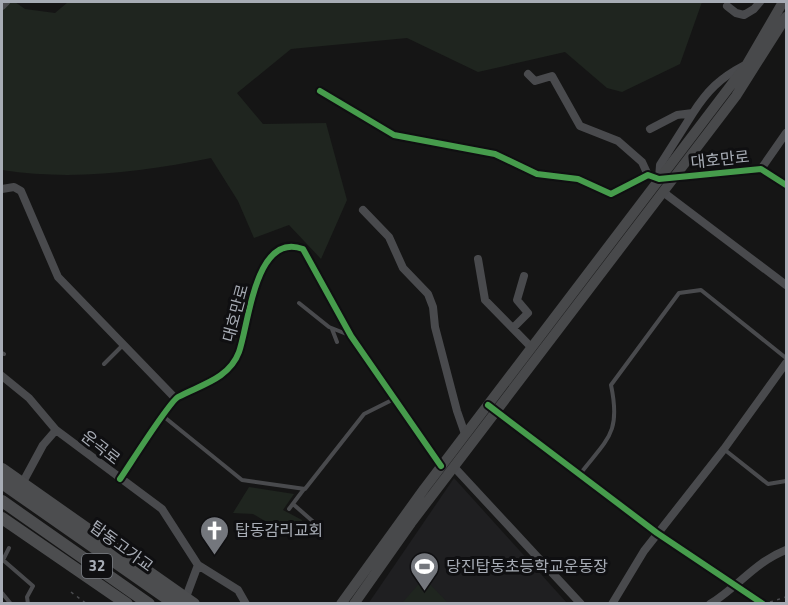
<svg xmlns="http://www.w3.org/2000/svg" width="788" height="605" viewBox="0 0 788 605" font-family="'Titillium Web','Noto Sans KR',sans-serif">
<rect width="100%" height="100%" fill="#151515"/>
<!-- built -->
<path fill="#1f1f21" d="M454,478L567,603L368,604Z"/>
<!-- green -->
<path fill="#1f251f" d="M2,2H15L25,9L55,13L68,2H702L680,64L622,92L607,88L565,52L478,72L407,38L291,49L237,93L263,124L326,123L347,200L321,259L289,225L254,238L238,201L211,158C142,172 72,181 2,170Z
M249,487L294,494L283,510L302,520L300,533L280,530L253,514L233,513Z
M424,578L448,603H402Z"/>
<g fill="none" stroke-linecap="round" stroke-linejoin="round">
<!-- path -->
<path stroke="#4b4c4f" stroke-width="1.5" stroke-dasharray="3 4.5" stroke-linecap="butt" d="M71,592L87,604
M770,602L786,597"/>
<!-- service -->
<path stroke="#494a4d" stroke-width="4" d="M299,303L329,327L349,335
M332,329L337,342
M2,353L4,354
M104,364L122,346
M163,416L242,480L305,489L364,414L394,399
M725,450L768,484L786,481
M580,474C608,438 621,433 611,385L679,293L701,290L786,358
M293,504L317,525
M289,509L304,489
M9,548L3,560L33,586L27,597L28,604
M2,593L11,604"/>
<!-- minor -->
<path stroke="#494a4d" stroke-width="8" d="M2,6L6,2
M727,6L736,13L744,15L754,9L760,2
M528,74L535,81L552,76L580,126L618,141L642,162L648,175
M320,91L394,135L495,154L537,174L578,179L611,194L648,175L659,179L761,169L786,185
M693,113C707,91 720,78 743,66
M650,129L677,115L693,113L660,165L659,179
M761,169L786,133
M2,189L14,187L21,191L58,277L175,398
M663,192L786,285
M363,210L389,237L403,268L428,294L433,307L435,327L457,411L465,434
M478,259L485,300L531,347
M513,328L528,313L517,300L524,276
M2,376L29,398L56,430
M494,410L657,533L763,604
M454,467L581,604
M120,479C129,466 169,402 178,397C200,385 229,379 239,352C249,324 255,231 303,249L351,336L441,466
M23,482L43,445L56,430L162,509L198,565L238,590L246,604
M186,597L198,565
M612,604L644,551L724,449L786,363
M710,604C738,587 755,562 786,550"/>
<!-- secondary -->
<path stroke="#48494b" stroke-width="10" d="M341,604L424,489L747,64L783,2
M354,604L411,523L736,96L786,17"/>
<!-- trunk -->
<path stroke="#4c4d4f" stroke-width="12" d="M2,469L194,604
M2,483L175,604
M2,501L149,604
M2,518L127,604"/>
<defs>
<path id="cycleway" d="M320,91L394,135L495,154L537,174L578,179L611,194L648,175L659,179L761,169L786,185
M488,405L657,533L763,604
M120,479C129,466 169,402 178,397C200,385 229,379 239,352C249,324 255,231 303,249L351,336L441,466"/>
</defs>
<!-- cycleway casing -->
<use href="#cycleway" stroke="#0f0f11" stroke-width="10"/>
<!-- cycleway -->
<use href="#cycleway" stroke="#469c4c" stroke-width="6"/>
</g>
<!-- icons -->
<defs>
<symbol id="church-pin" viewBox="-11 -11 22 30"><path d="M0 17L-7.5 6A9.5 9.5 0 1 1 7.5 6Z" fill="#74777d" stroke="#0f0f11"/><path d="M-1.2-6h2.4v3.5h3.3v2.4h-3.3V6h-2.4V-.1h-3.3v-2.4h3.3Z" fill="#fff"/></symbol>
<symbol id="stadium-pin" viewBox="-11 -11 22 30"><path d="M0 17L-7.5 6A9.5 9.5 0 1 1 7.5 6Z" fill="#74777d" stroke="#0f0f11"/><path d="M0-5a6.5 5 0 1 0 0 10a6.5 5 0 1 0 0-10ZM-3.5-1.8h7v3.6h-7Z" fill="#fff"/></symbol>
</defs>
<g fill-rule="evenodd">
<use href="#church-pin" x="198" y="514" width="33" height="45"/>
<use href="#stadium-pin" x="408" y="550" width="33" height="45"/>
</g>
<g text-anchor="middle" stroke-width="6" stroke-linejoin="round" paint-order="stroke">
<!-- shield labels -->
<rect fill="#0f0f11" stroke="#797d84" stroke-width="1.5" x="82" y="554" width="30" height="24" rx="4.5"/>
<g font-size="15" font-weight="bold" fill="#a7acb5">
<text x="97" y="571">32</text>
</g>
<!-- street labels -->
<g font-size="16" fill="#a7acb5" stroke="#0f0f11">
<text transform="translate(720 159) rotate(-6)" y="6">대호만로</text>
<text transform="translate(235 313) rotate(-75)" y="6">대호만로</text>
<text transform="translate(101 447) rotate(38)" y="6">운곡로</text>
<text transform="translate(122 546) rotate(36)" y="6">탑동고가교</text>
</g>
<!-- poi labels -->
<g font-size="16" fill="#a7acb5" stroke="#0f0f11" text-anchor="start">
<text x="235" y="536">탑동감리교회</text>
<text x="446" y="572">당진탑동초등학교운동장</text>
</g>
</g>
<!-- border -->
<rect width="788" height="605" fill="none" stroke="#a7acb5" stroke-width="6"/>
</svg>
